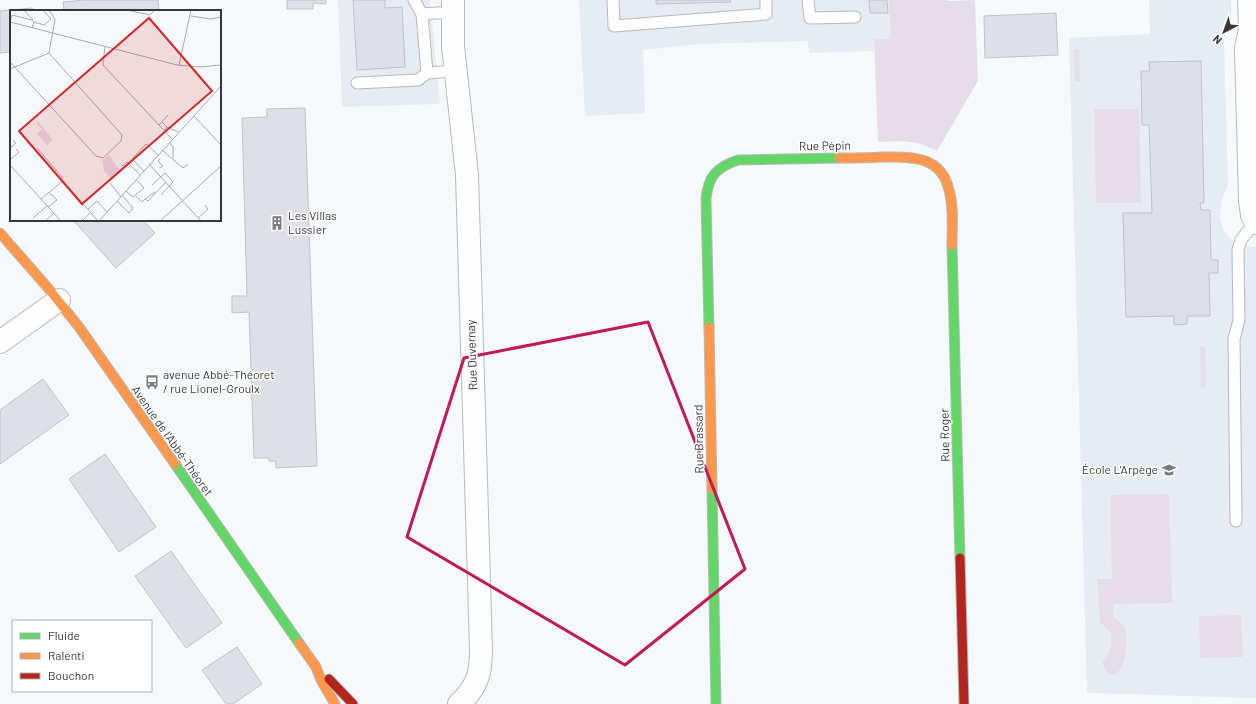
<svg xmlns="http://www.w3.org/2000/svg" width="1256" height="704" viewBox="0 0 1256 704" font-family="Barlow,sans-serif">
<rect width="100%" height="100%" fill="#f6f9fb"/>
<!-- built -->
<path fill="#e7ecf2" d="M338,0H430L440,104L342,107Z
M579,0H889L891,39H874V51L809,53L808,41L700,44L643,50L645,113L585,116Z
M1149,0H1231V26L1225,36L1224,40L1228,184L1221,202L1220,217L1223,230L1233,241L1245,246L1256,247V698L1087,693L1069,38L1150,34Z"/>
<!-- green -->
<path fill="#e6ddea" d="M889,0H944L951,1L975,0L978,81L937,151C914,139 903,141 878,142L874,39H891Z
M1074,49H1079L1080,81H1075Z
M1094,109H1139L1141,203H1096Z
M1200,347H1205L1206,387L1201,388Z
M1169,494L1172,603L1113,604L1114,617L1126,628C1126,644 1129,666 1114,675L1108,674C1098,658 1104,663 1110,650C1112,646 1111,638 1111,633L1100,622L1097,579H1112L1110,495Z
M1241,615L1243,657L1200,658L1199,616Z"/>
<!-- building -->
<path fill="#dfe0e7" stroke="#c1c3c5" d="M84,0H158L159,11H64L63,2Z
M287,0H326V4L313,3V9H287Z
M353,0H385V8L402,7L405,67L357,70Z
M656,0H730L731,2L656,4Z
M869,0H887L888,13H870Z
M32,8L33,11H11V52L0,53V11Z
M1056,13L1058,55L985,58L984,16Z
M1201,61L1204,203H1200L1201,210H1210L1211,260H1218V273H1209L1210,316H1187V324L1174,325V316L1126,317L1123,213H1152L1149,125H1142L1141,71H1150L1149,62Z
M305,108L317,466L276,468V461H269V458H254L249,312L232,313V296H247L242,118L267,117V109Z
M73,220H143L155,233L116,268Z
M43,379L69,415L0,464V410Z
M105,454L156,527L119,552L69,479Z
M171,551L222,623L186,648L135,576Z
M237,647L262,684L233,704H226L202,670Z"/>
<g fill="none" stroke-linecap="round" stroke-linejoin="round">
<defs>
<path id="lane" d="M414,0L422,14
M613,0L614,26L766,14V0
M808,0L810,18L855,17
M427,73L422,14L453,12
M357,83L418,80L427,73L455,71
M1236,521L1234,339L1239,320L1238,250L1241,240L1255,222"/>
<path id="street" d="M453,0V46L467,175L481,650C481,674 477,687 459,704
M1249,0L1250,28L1246,49L1250,201L1252,215L1256,223
M0,342L59,300"/>
<path id="fast" d="M952,245L960,558
M709,327L706,199C708,176 717,167 738,160L839,158
M175,464L299,643
M712,489L716,704"/>
<path id="slow" d="M839,158C853,158 868,158 882,157C911,157 941,155 949,190C954,207 952,227 952,245
M0,233L48,288L79,327L175,464
M709,327L712,489
M299,643L316,667L321,680L335,704"/>
<path id="jam" d="M960,558L964,704
M329,679L353,704"/>
</defs>
<!-- lane casing -->
<use href="#lane" stroke="#b7b9ba" stroke-width="13"/>
<!-- street casing -->
<use href="#street" stroke="#b7b9ba" stroke-width="24"/>
<!-- fast casing -->
<use href="#fast" stroke="#b7b9ba" stroke-width="11"/>
<!-- slow casing -->
<use href="#slow" stroke="#b7b9ba" stroke-width="11"/>
<!-- jam casing -->
<use href="#jam" stroke="#b7b9ba" stroke-width="11"/>
<!-- lane -->
<use href="#lane" stroke="#fefefe" stroke-width="11"/>
<!-- street -->
<use href="#street" stroke="#fefefe" stroke-width="22"/>
<!-- fast -->
<use href="#fast" stroke="#63d668" stroke-width="9"/>
<!-- slow -->
<use href="#slow" stroke="#ff974d" stroke-width="9"/>
<!-- jam -->
<use href="#jam" stroke="#b3261e" stroke-width="9"/>
</g>
<!-- marked area -->
<path fill="none" stroke="#c2185b" stroke-width="3" stroke-linejoin="round" d="M648,322L745,569L625,665L407,537L464,358Z"/>
<!-- icons -->
<defs>
<symbol id="building-bare" viewBox="-9 -9 18 18"><path d="M-4-6H4V6H1V3H-1V6H-4ZM-2.5-4.3h1.7v1.8h-1.7ZM.8-4.3h1.7v1.8H.8ZM-2.5-1h1.7V.8h-1.7ZM.8-1h1.7V.8H.8Z" fill="#797b7c" stroke="#fff" stroke-width="2.5" paint-order="stroke"/></symbol>
<symbol id="bus-bare" viewBox="-9 -9 18 18"><path d="M-5-6H5V4H4V6H2V4H-2V6H-4V4H-5ZM-3.5-4V0h7V-4ZM-3.5 1.2v1.5H-2V1.2ZM2 1.2v1.5H3.5V1.2Z" fill="#797b7c" stroke="#fff" stroke-width="2.5" paint-order="stroke"/></symbol>
<symbol id="school-bare" viewBox="-9 -9 18 18"><path d="M0-5L7-2L0 1L-7-2ZM-4 1L0 2.5L4 1V4Q0 6-4 4Z" fill="#797b7c" stroke="#fff" stroke-width="2.5" paint-order="stroke"/></symbol>
</defs>
<g fill-rule="evenodd">
<use href="#building-bare" x="267" y="213" width="20" height="20"/>
<use href="#bus-bare" x="142" y="372" width="20" height="20"/>
<use href="#school-bare" x="1159" y="460" width="20" height="20"/>
</g>
<g text-anchor="middle" stroke-width="3" stroke-linejoin="round" paint-order="stroke">
<!-- street labels -->
<g font-size="12" fill="#353738" stroke="#fff">
<text transform="translate(825 146) rotate(-1)" y="4">Rue Pépin</text>
<text transform="translate(472 355) rotate(-92)" y="4">Rue Duvernay</text>
<text transform="translate(945 435) rotate(-91)" y="4">Rue Roger</text>
<text transform="translate(699 439) rotate(-91)" y="4">Rue Brassard</text>
<text transform="translate(172 441) rotate(55)" y="4">Avenue de l'Abbé-Théoret</text>
</g>
<!-- poi labels -->
<g font-size="12" fill="#353738" stroke="#fff" text-anchor="start">
<text x="288" y="220">Les Villas<tspan x="288" dy="14">Lussier</tspan></text>
<text x="163" y="379">avenue Abbé-Théoret<tspan x="163" dy="14">/ rue Lionel-Groulx</tspan></text>
<text x="1158" y="474" text-anchor="end">École L'Arpège</text>
</g>
</g>
<!-- overview -->
<g transform="translate(10 10)">
<rect width="211" height="211" fill="#f6f9fb"/>
<path d="M28,111L43,130L37,135L27,124L32,119L27,114ZM99,145L111,162L102,170L94,161L92,150Z" fill="#e6ddea"/>
<path fill="none" stroke="#a9abad" stroke-width="1" d="M14,0L23,10M117,0L140,5L145,0M181,6L201,9L211,7M0,12L2,5L22,10L24,12L22,18M0,12L167,55L190,57L211,55M24,12L34,15L41,9L33,0M95,36L93,55L162,129M0,52L86,146L93,148L111,131L112,125L39,43M169,55L181,0M0,59L39,43L45,9L39,0M184,106L211,135M152,112L157,117L154,121M149,115L158,105M157,117L168,122M159,133L163,136V148M0,138L6,133L3,130M27,138L52,167V171M152,140L173,158L178,154M0,150L9,142L6,139M139,154L191,211M0,155L51,211M112,156L117,152L130,165M150,158L153,156L148,151L150,149M134,161L122,149L136,134L148,145M100,173L111,187M142,175L155,163L163,172L151,185M116,181L123,187L134,178L126,169M145,182L135,189L138,191L156,172M126,186L132,192L135,189M31,189L53,171L88,211M107,191L119,203L123,198L112,185M38,197L47,190L39,182M78,199L87,191L97,202M23,208L37,196M188,208L198,199L195,195M35,211L44,203M72,211L81,202M89,211L211,76M150,211L211,156"/>
<path fill="#d62828" fill-opacity="0.15" stroke="#d62828" stroke-width="2" d="M139,8L202,81L72,194L9,121Z"/>
<rect width="211" height="211" fill="none" stroke="#353738" stroke-width="2"/>
</g>
<!-- legend -->
<rect x="12" y="620" width="140" height="72" fill="#ffffff" stroke="#aeafaf"/>
<rect x="20" y="633" width="20" height="6" fill="#63d668" stroke="#aeafaf"/>
<text x="48" y="640" font-size="12" fill="#353738">Fluide</text>
<rect x="20" y="653" width="20" height="6" fill="#ff974d" stroke="#aeafaf"/>
<text x="48" y="660" font-size="12" fill="#353738">Ralenti</text>
<rect x="20" y="673" width="20" height="6" fill="#b3261e" stroke="#aeafaf"/>
<text x="48" y="680" font-size="12" fill="#353738">Bouchon</text>
<!-- north arrow -->
<g transform="translate(1224 32) rotate(221)" stroke="#ffffff" stroke-width="3" paint-order="stroke">
<path d="M0-3L7 15L0 10L-7 15Z" fill="#353738"/>
<text y="-6" font-size="11" font-weight="bold" text-anchor="middle" fill="#353738">N</text>
</g>
</svg>
